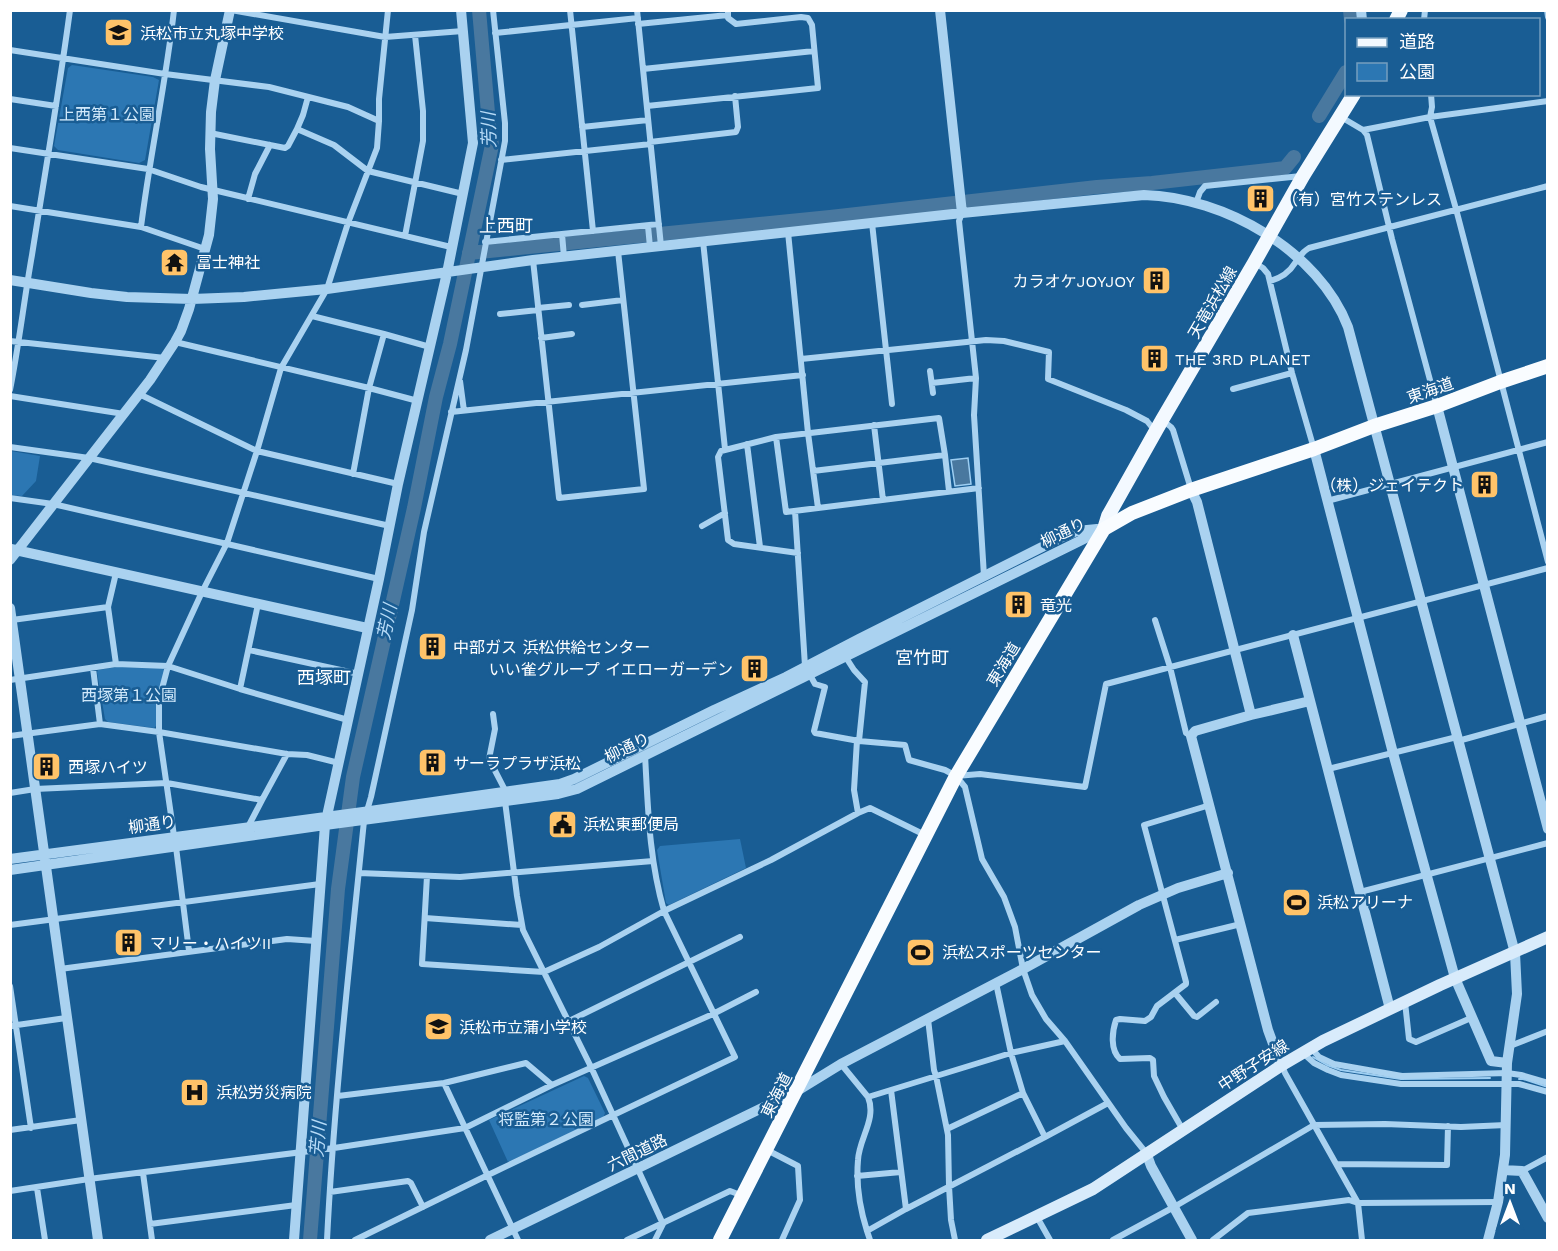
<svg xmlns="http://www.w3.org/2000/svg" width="1558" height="1251" viewBox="0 0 1558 1251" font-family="'Work Sans','Noto Sans JP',sans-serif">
<rect width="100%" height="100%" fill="#195d94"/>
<!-- green -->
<path fill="#2c77b3" d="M72,65L153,77L159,80L145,160L139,163L58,150L54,146L68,68Z
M11,451L40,456L36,481L22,496L11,495Z
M117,667L163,668L165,672L157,725L154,728L108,722L105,719L97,672L98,670Z
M740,839L746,868L669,905L666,903L657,850L660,846Z
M584,1076L588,1078L605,1113L603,1118L508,1162L489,1120Z"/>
<!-- water -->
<path fill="#49789f" stroke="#9dcef2" stroke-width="1.5" d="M968,458L971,484L955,486L951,460Z"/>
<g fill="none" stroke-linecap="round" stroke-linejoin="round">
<!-- stream -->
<path stroke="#9dcef2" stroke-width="2" d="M1313,1057L1327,1065L1341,1070L1401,1079L1490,1078
M1519,1079H1523L1548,1087"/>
<!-- river -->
<path stroke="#49789f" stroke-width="14" d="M1350,10L1351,20
M1319,116L1346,72
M469,253L830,217L1097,187L1152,183L1285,168L1294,157
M310,1240L338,889L353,777L414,508L436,397L450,344L492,145L489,124L479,10"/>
<!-- minor -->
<path stroke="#aad2f0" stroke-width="6" d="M231,10L385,37L463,31
M570,10L593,231
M637,10L661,246
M1547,10L1548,17
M1424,20L1425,10
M638,24L728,15
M495,33L638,18
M10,50L165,74L269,87L348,107L379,121
M643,69L814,51
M1431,94L1432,107L1430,117L1456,209L1548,562
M308,97L303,115L297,129L334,145L368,171L463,194
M10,99L56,106
M647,106L818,88L812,25L808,18L801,17L736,24L728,18V10
M1341,117L1363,130L1430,117L1548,101
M582,127L648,120
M1363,130L1367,135L1392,239L1437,406
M210,133L285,148L288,146L297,129
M650,142L736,132L738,127L735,96
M10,148L148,169L201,187L451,247
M501,160L651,144
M248,199L255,174L270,145
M1196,203L1200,192L1205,186L1301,176
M10,206L141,227L205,249
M962,213L959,221L976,378L974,415L984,576
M872,223L892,404
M648,226L650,247
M141,227C150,154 166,83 174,10
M788,232L808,433L818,508
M562,234L564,257
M405,236L423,141V111L415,35
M703,241L725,449
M485,242L659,224
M533,260L559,498L644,489L618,251
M1255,263L1263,268L1268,274L1292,373L1314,449
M1270,281C1281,278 1289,273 1295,263C1299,257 1302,252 1309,248L1548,186
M582,305L623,300
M538,308L569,305
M500,314L538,310
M312,316L384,334
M541,338L572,334
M10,341L165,358
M175,342L369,388L418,401
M801,359L986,340L1004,341L1049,352L1048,379L1126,410L1147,421L1155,431
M930,371L933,393
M460,381L464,411
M932,383L976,378
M1233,389L1292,373
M10,390C19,345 24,300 32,255C45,173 59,92 70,10
M139,394L257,451L398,484
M10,396L124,414
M451,412L803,375
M1162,420L1171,427L1173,430L1191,489
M874,425L883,500
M776,437L786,512L979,488
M747,444L760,547
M10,447L89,458L390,526
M813,471L945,455
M353,474L369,388L384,334L430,347
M10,498L53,504L379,579
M1327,501L1548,442
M795,511L805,666L815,684L825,687L814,731L815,733L859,741L905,745L909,760L945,770L956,776L965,787L982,859L1004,897L1015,927L1023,969L1032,995L1046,1019L1065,1041L1126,1128L1147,1154
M702,526L725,513
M798,553L734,544L728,540L718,457L721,451L776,437L939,418L945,455L949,491
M12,620L108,607
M1155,620L1170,667L1186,733L1191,736
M249,650L359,674
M845,656L854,670L865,682L859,741
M116,664L108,607L116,573
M93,668L100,724
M10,680L116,664L168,666L240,689L348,720
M240,689L258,604
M493,714L495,729L489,759L506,792L505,801L517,896L523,930L591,1067L663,1224L655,1240
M10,736L100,724L159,732L287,754L307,755L339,763
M857,740L854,790L858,813
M1458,741L1548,716
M1328,769L1457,737
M956,776L980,774L1085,787L1106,684L1548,568
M10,793L35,789L167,783L262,800L248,827
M262,800L287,754
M174,836L159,732V700L168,666L202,592L227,543L257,451L281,368L327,289L348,223L377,148L379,121V99L388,10
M176,847L189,951
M359,873L460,877L653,861
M427,876L422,964L544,972L599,947L664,911L771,860L858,813L870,808L925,835
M1360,892L1548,843
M425,918L522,925
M10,925L320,884
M1175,940L1241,924
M60,969L287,939L316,941
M996,983L1011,1053L1023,1093L1045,1137
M10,986L31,1128
M1175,993L1194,1016L1197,1017L1216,1002
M1405,1002L1409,1039L1416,1042L1471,1018
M928,1019L934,1070L936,1076L948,1135L949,1186L951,1220L955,1240
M567,1022L740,937
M10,1026L66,1018
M1510,1046L1548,1031
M1311,1048L1319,1057L1334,1064L1402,1076L1507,1073L1521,1075L1548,1083
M1303,1053L1314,1063L1328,1070L1341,1075L1401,1084H1519L1548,1092
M841,1064L868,1097L1011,1053L1065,1041
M1282,1065L1285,1073L1358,1203L1362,1240
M444,1083L518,1240
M891,1090L906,1209L1045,1137L1108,1103
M338,1096L444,1083L526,1063L552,1085
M868,1097C877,1119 859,1138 858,1160C856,1183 860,1209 867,1231L906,1209
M947,1129L1023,1093
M10,1130L81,1120
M1183,1130L1164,1097L1154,1076L1153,1060L1150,1058L1120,1059C1110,1050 1112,1032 1116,1020L1120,1019L1145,1021L1151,1017L1157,1006L1186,984V982L1144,825L1210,805
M767,1150L798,1166L800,1200L782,1240
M1337,1164L1447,1165L1448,1126
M1522,1171L1548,1157
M143,1173L152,1240
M857,1176L901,1172
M37,1188L45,1240
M10,1191L89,1179L334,1148L465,1128L552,1085L713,1014L756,992
M330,1192L408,1181L411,1183L423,1207
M1037,1217L1050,1240
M150,1224L296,1205
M867,1231L870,1240
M327,1240C334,1100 350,960 364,821L371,797L412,610L424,532L466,350L505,141V123L493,10
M355,1240L488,1175L735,1057L664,911C649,859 648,808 645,755
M627,1240L730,1191L743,1196
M1113,1240L1174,1207L1314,1125L1385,1124L1461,1127L1506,1125
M1213,1240L1248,1213L1349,1200L1358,1203L1498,1202"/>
<!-- tertiary -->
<path stroke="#aad2f0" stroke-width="10" d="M940,10L962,213
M1361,10L1362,20
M10,280L91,293L127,297L192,299L244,297L327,289L533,260L962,213L1144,195C1224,197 1319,251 1348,327L1515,953L1517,994L1507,1063L1505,1155L1498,1202L1488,1240
M1437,406L1548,829
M1314,449L1393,753L1455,978L1491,1061L1507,1063
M1191,490L1197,502L1251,715
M11,549L367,628
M10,560L150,380L175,342L181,331L189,309L209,235L213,199L210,149L211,112L215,80L230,10
M10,608L98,1240
M1293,635L1390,1009
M10,859L363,812L560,784L574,779L714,710L786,677L859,639L1060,538L1077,531L1097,529
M10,870L325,825L558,794L577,789L1104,529
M1282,1065L1279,1060L1268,1030L1191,736L1195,731L1251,715L1310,701
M1147,1155L1151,1166L1192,1240
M1503,1170L1522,1171L1548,1218
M294,1240L325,825L379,579L398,484L447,273L473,143L461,10
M490,1240L797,1091L841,1064L1023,969L1139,905L1178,888L1228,873"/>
<!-- secondary -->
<path stroke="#d8ebfb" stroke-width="12" d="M987,1240L1093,1189L1282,1065L1323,1041L1440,985L1548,937"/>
<!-- primary -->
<path stroke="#f3f9ff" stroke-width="14" d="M1396,20L1401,10
M1104,529L1108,516L1162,420L1254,263L1303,176L1354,94"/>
<!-- trunk -->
<path stroke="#f9fcff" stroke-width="14" d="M720,1240L956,776L1104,529L1132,513L1191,490L1314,449L1374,426L1437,406L1500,382L1548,366"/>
</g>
<!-- icons -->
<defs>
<symbol id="school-square" viewBox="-11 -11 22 22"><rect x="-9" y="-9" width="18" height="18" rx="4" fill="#ffc369" stroke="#195d94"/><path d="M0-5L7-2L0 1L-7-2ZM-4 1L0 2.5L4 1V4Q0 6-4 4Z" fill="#111"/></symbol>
<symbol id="building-square" viewBox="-11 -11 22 22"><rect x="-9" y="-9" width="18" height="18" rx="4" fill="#ffc369" stroke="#195d94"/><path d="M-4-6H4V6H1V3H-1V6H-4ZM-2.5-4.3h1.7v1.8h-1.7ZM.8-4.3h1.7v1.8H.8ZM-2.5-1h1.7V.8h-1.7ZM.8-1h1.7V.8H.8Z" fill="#111"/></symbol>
<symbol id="temple-square" viewBox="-11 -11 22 22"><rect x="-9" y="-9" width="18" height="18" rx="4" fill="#ffc369" stroke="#195d94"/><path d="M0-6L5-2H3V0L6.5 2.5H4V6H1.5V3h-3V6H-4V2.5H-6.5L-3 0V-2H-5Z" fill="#111"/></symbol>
<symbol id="civic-square" viewBox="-11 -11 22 22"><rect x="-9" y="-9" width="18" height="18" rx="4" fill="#ffc369" stroke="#195d94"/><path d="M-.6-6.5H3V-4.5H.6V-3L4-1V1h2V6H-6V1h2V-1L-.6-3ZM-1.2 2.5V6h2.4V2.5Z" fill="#111"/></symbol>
<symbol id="stadium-square" viewBox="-11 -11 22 22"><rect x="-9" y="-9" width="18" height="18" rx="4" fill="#ffc369" stroke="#195d94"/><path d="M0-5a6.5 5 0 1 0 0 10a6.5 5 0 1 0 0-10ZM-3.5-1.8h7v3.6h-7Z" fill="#111"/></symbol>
<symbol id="hospital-square" viewBox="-11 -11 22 22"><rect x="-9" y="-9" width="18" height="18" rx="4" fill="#ffc369" stroke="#195d94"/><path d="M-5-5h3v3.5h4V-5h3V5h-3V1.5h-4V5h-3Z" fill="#111"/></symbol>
</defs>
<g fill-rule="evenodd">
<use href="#school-square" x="102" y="16" width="33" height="33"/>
<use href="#building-square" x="1244" y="182" width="33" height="33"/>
<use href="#temple-square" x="158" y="246" width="33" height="33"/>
<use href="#building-square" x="1140" y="264" width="33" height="33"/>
<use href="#building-square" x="1138" y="342" width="33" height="33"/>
<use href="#building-square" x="1468" y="468" width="33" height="33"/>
<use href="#building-square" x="1002" y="588" width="33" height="33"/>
<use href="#building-square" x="416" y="630" width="33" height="33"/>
<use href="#building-square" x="738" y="652" width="33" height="33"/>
<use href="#building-square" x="416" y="746" width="33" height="33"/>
<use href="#building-square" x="30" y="750" width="33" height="33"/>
<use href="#civic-square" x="546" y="808" width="33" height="33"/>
<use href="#stadium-square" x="1280" y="886" width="33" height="33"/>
<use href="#building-square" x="112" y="926" width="33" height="33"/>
<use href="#stadium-square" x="904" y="936" width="33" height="33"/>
<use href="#school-square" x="422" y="1010" width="33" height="33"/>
<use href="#hospital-square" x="178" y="1076" width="33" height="33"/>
</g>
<g text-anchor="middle" stroke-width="5" stroke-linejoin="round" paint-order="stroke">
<!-- poi labels -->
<g font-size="16" fill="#fff" stroke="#195d94" text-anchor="start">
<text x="140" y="39">浜松市立丸塚中学校</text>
<text x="1282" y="205">（有）宮竹ステンレス</text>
<text x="196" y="268">冨士神社</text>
<text x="1135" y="287" text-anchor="end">カラオケJOYJOY</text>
<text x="1175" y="365">THE 3RD PLANET</text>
<text x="1464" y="491" text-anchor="end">（株）ジェイテクト</text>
<text x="1040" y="611">竜光</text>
<text x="453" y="653">中部ガス 浜松供給センター</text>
<text x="733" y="675" text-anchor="end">いい雀グループ イエローガーデン</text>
<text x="453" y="769">サーラプラザ浜松</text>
<text x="68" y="773">西塚ハイツ</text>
<text x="583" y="830">浜松東郵便局</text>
<text x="1317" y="908">浜松アリーナ</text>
<text x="150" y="949">マリー・ハイツII</text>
<text x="942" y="958">浜松スポーツセンター</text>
<text x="459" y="1033">浜松市立蒲小学校</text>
<text x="216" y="1098">浜松労災病院</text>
</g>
<!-- park labels -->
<g font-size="16" fill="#d1e9fb" stroke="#195d94">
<text x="107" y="120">上西第１公園</text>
<text x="129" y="701">西塚第１公園</text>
<text x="546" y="1125">将監第２公園</text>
</g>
<!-- street labels -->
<g font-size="16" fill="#fff" stroke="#195d94">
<text transform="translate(1212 302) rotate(-60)" y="6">天竜浜松線</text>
<text transform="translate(1430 390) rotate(-19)" y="6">東海道</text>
<text transform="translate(1063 532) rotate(-26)" y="6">柳通り</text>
<text transform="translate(1003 664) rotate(-59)" y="6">東海道</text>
<text transform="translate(627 747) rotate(-26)" y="6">柳通り</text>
<text transform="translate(152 824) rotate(-8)" y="6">柳通り</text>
<text transform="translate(1253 1065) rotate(-33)" y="6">中野子安線</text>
<text transform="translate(776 1095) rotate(-63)" y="6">東海道</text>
<text transform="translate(637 1152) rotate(-26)" y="6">六間道路</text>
</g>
<!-- water labels -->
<g font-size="18" font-style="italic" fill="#b7dbf7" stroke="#195d94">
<text transform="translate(489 130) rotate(-92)" y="6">芳川</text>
<text transform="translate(387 622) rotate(-78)" y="6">芳川</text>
<text transform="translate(318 1139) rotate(-85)" y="6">芳川</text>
</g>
<!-- neighbourhood labels -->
<g font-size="18" fill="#fff" stroke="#195d94">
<text x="506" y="232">上西町</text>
<text x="922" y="664">宮竹町</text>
<text x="324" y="684">西塚町</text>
</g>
</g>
<!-- border -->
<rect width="1558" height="1251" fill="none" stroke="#ffffff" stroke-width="24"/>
<!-- legend -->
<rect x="1345" y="18" width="195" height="78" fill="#195d94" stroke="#759ebf" stroke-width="1.5"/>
<rect x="1357" y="38" width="30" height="9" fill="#f3f9ff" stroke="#759ebf" stroke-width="1.5"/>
<text x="1399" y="48" font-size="18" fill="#ffffff">道路</text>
<rect x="1357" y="63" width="30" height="18" fill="#2c77b3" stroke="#759ebf" stroke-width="1.5"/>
<text x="1399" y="78" font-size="18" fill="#ffffff">公園</text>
<!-- north arrow -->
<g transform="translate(1510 1203)" stroke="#195d94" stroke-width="4.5" paint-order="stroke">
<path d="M0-4.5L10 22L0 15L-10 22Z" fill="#ffffff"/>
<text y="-9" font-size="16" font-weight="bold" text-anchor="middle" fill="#ffffff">N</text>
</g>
</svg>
